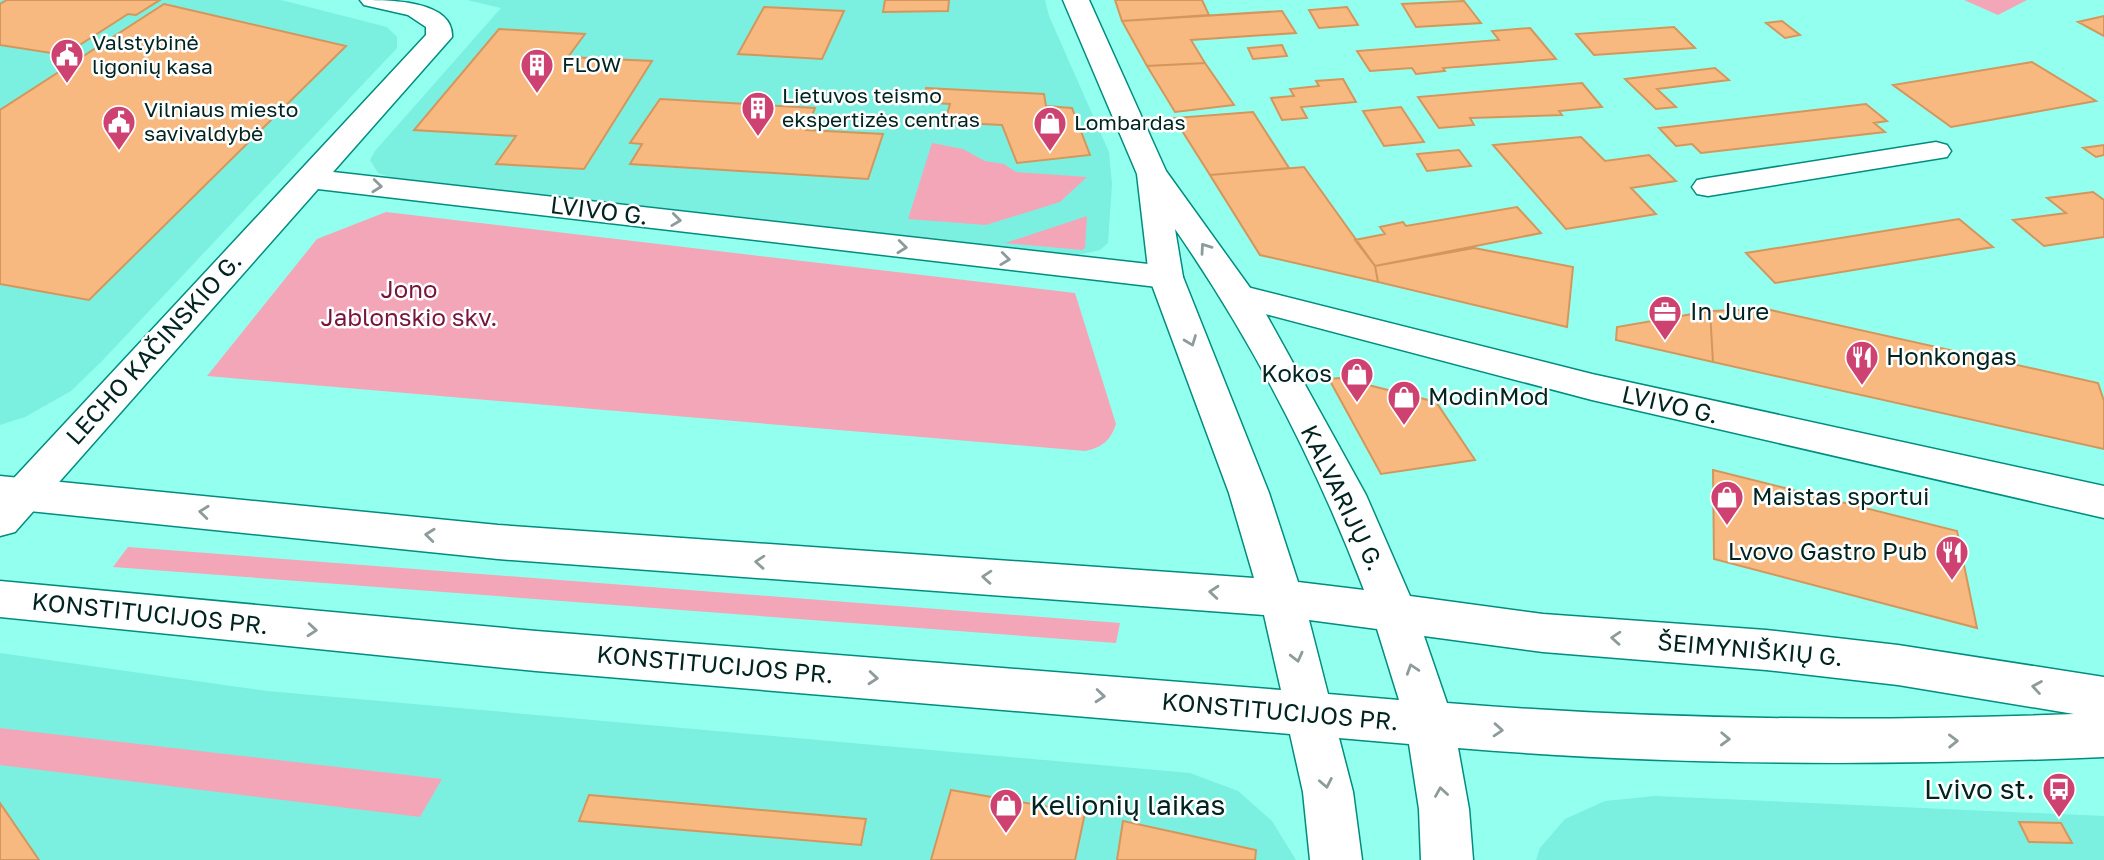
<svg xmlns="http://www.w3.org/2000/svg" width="2104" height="860" viewBox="0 0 2104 860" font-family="'Golos Text',sans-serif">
<rect width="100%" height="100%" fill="#93ffee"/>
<!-- built -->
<path fill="#7bf0e0" d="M0,0H281L387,27L397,37V48L102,361L71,391L25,417L0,425Z
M467,0H1045L1049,16L1109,152L1112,184L1108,243L1100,250L1078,255L389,177L378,173L370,160L375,151L501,8Z
M0,653L267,691L1190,773L1238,791L1272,821L1296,860H0Z
M1655,796L2104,816V860H1536L1540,848L1565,819L1605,801Z"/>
<!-- green -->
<path fill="#f4a6b9" d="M1964,0H2027L1998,15Z
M932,143L963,149L985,161L1004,164L1016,172L1087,177L1060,202L986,225L908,219Z
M386,212L1075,293L1116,424C1110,441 1103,447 1085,451L207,376L317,239Z
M1087,216L1085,248L1082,250L1005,243Z
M128,547L1120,623L1116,643L113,567Z
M0,728L442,779L420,817L0,765Z"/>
<!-- building -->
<path fill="#f7b980" stroke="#d3975e" stroke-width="2" d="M7,0H160L136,15L128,14L64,55L0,45V4Z
M885,0H949L948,11L883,12Z
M1115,0H1202L1209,15L1122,21Z
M1464,1L1481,23L1416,27L1402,4Z
M164,4L346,46L89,300L0,284V110Z
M764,7L844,11L822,59L738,54Z
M1347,7L1358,25L1319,28L1309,10Z
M1282,11L1296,33L1191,40L1205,63L1147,66L1122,21Z
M2104,16V36L2078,22Z
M1782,21L1800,35L1785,38L1766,23Z
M1674,27L1695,48L1594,55L1576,34Z
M1530,28L1556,59L1443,68L1445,71L1416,74L1412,68L1370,71L1357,51L1499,40L1492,31Z
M499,29L585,34L568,57L652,61L584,169L496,164L516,136L414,130Z
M1282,45L1287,56L1253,59L1248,48Z
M2032,62L2096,101L1951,127L1893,85Z
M1205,63L1234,105L1175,112L1147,66Z
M1715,68L1729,80L1657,89L1676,107L1656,109L1625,79Z
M1343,79L1356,102L1301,107L1307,118L1282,120L1271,98L1294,96L1290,89L1319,86L1316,81Z
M1582,83L1602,107L1559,111L1562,115L1470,118L1474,125L1439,128L1418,97Z
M926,88L1044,94L1046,106L1072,108L1090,155L1017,163L1002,125L945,122L950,104L922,102Z
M660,99L815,108L806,130L883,134L868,179L630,164L642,144L630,143Z
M1866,104L1887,121L1874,123L1885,132L1701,153L1692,144L1676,146L1659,128Z
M1401,107L1424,142L1384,146L1363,111Z
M1253,112L1289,168L1210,175L1174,118Z
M1581,137L1605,161L1649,155L1676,181L1631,188L1656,214L1566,229L1493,145Z
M2104,145V155L2096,157L2083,148Z
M1459,150L1471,166L1427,171L1417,154Z
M1304,167L1375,266L1378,282L1260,255L1210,175Z
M2093,192L2104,200V237L2044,246L2013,220L2066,213L2047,198Z
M1517,207L1541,233L1375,266L1355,240L1385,234L1380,227L1403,222L1406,226Z
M1959,219L1993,247L1775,283L1746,253Z
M1474,248L1573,267L1567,327L1378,282L1375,266Z
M1766,309L2098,383L2104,401V449L1713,362L1710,311Z
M1710,311L1713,362L1616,340L1617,327Z
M1340,378L1436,402L1475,460L1381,474L1329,379Z
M1713,470L1957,531L1977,628L1714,559Z
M951,790L1085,813L1075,860H931Z
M589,795L866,819L861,845L579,821Z
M0,803L39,860H0Z
M1123,821L1256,850L1255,860H1117Z
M2019,822L2061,823L2072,843L2029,842Z"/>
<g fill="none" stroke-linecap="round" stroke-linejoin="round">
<defs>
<path id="minor" d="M360,0C389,0 454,0 452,37L333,172L1166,266L1178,269L1183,277L1178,285L1166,288L318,189L15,532L0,536V493L426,35V27L408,15L364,5Z
M1936,142L1947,145L1951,151L1947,157L1708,196L1697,194L1692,187L1697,180L1708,178Z
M1239,285L1592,374L2104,486V518L1592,400L1227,304L1222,296L1227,288Z"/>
<path id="major" d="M1063,0H1089L1166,171L1256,296L1366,495L1410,596L1543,614L1766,630L1898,645L2104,677V757C1889,766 1672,766 1458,748L1469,809L1473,860H1421L1419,809L1409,744L1339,738L1353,792L1362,860H1310L1303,792L1290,734L536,671L0,617V581L536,631L1281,690L1264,615L498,559L0,508V476L498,525L1254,578L1229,493L1149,277L1137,174ZM1175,229C1252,340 1316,464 1364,590L1298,582L1269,493L1183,277ZM1309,620L1377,629L1399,700L1328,694ZM1424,636L1543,652L1766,670L1898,685L2074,714C1866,722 1655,720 1447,703Z"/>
</defs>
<!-- minor casing -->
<use href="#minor" stroke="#008d7f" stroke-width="3"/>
<!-- major casing -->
<use href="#major" stroke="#008d7f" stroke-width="3"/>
<!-- minor -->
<use href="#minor" fill="#fff" fill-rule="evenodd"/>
<!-- major -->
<use href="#major" fill="#fff" fill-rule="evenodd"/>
</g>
<!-- one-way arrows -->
<defs><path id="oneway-chevron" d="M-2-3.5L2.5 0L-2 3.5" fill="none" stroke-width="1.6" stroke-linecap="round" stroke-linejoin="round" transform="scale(1.75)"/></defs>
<g stroke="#8d9c9b">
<use href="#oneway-chevron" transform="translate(377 186) rotate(6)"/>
<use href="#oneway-chevron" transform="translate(676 220) rotate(7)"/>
<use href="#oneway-chevron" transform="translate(902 247) rotate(6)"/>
<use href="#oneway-chevron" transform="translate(1205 248) rotate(-125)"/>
<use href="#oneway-chevron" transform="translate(1005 259) rotate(7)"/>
<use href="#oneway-chevron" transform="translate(1191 341) rotate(69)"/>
<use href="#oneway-chevron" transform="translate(204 512) rotate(-174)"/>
<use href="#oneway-chevron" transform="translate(430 535) rotate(-174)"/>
<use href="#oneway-chevron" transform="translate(760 562) rotate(-176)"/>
<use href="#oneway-chevron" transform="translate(987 577) rotate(-176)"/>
<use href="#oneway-chevron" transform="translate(1214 592) rotate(-175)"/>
<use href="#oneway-chevron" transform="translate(312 630) rotate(5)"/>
<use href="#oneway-chevron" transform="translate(1616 638) rotate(-176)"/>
<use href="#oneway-chevron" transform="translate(1297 657) rotate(76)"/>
<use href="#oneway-chevron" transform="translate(1412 669) rotate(-108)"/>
<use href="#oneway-chevron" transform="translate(873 678) rotate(5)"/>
<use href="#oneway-chevron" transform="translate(2037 687) rotate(-171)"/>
<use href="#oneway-chevron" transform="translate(1100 696) rotate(5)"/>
<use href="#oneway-chevron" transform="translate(1498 730) rotate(4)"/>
<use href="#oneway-chevron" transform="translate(1725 739) rotate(2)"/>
<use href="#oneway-chevron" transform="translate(1953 741) rotate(-1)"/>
<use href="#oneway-chevron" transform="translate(1326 783) rotate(79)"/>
<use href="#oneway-chevron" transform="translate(1441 792) rotate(-99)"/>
</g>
<!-- icons -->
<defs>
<symbol id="civic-pin" viewBox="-11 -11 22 30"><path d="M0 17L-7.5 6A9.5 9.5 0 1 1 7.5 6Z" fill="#ce4272" stroke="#fff"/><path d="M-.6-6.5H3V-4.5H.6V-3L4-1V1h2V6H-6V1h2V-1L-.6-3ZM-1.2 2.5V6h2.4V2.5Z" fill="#fff"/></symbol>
<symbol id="building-pin" viewBox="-11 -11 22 30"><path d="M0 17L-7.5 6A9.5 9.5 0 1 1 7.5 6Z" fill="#ce4272" stroke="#fff"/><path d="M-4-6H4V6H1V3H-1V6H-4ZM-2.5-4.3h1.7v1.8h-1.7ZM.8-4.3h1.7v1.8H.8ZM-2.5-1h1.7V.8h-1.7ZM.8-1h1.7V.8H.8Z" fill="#fff"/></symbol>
<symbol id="shop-pin" viewBox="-11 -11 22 30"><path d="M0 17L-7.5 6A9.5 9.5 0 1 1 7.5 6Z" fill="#ce4272" stroke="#fff"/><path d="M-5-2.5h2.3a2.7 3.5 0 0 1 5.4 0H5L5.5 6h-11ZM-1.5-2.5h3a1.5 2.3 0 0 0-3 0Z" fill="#fff"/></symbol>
<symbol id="office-pin" viewBox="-11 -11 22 30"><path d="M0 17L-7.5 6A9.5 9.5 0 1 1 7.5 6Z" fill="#ce4272" stroke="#fff"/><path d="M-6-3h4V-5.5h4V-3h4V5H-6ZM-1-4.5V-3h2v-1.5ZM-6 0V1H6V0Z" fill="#fff"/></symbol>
<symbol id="restaurant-pin" viewBox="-11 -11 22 30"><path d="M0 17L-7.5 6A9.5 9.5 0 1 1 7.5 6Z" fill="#ce4272" stroke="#fff"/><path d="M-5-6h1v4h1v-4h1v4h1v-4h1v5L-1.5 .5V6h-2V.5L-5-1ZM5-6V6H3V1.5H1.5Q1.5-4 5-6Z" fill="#fff"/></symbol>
<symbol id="bus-pin" viewBox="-11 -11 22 30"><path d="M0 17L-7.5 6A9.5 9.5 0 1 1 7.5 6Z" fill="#ce4272" stroke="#fff"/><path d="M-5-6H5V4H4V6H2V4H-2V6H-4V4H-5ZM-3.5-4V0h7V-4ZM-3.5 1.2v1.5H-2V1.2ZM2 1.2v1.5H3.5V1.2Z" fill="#fff"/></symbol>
</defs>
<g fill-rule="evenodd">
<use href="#civic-pin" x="48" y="36" width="38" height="52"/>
<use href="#building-pin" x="518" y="46" width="38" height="52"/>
<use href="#building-pin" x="739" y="89" width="38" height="52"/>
<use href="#civic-pin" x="100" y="103" width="38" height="52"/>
<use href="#shop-pin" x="1031" y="104" width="38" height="52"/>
<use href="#office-pin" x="1646" y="293" width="38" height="52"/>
<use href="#restaurant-pin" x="1843" y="338" width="38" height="52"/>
<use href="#shop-pin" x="1338" y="355" width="38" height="52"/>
<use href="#shop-pin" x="1385" y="378" width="38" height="52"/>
<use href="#shop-pin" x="1708" y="478" width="38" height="52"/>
<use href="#restaurant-pin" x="1933" y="533" width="38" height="52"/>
<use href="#bus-pin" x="2040" y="770" width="38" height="52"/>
<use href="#shop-pin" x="987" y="786" width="38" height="52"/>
</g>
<g text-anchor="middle" stroke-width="5" stroke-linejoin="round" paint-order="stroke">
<!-- far-poi labels -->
<g font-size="21" fill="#012420" stroke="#fff" text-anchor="start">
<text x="92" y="50">Valstybinė<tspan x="92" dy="24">ligonių kasa</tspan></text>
<text x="562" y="72">FLOW</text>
<text x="782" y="103">Lietuvos teismo<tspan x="782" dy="24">ekspertizės centras</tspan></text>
<text x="144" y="117">Vilniaus miesto<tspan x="144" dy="24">savivaldybė</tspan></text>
<text x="1074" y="130">Lombardas</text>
</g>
<!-- street labels -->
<g font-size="24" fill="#012420" stroke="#fff">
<text transform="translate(599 211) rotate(7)" y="8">LVIVO G.</text>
<text transform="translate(154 349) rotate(-48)" y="8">LECHO KAČINSKIO G.</text>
<text transform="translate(1670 405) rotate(13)" y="8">LVIVO G.</text>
<text transform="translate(1342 498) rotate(64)" y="8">KALVARIJŲ G.</text>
<text transform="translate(150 614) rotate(6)" y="8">KONSTITUCIJOS PR.</text>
<text transform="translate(1750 650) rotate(5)" y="8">ŠEIMYNIŠKIŲ G.</text>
<text transform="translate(715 665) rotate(5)" y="8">KONSTITUCIJOS PR.</text>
<text transform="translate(1280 712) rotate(5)" y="8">KONSTITUCIJOS PR.</text>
</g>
<!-- park labels -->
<g font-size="24" fill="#77143b" stroke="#fff">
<text x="409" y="298">Jono<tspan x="409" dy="28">Jablonskio skv.</tspan></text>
</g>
<!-- poi labels -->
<g font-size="24" fill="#012420" stroke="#fff" text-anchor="start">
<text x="1690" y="320">In Jure</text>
<text x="1886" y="365">Honkongas</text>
<text x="1332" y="382" text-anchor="end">Kokos</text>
<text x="1428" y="405">ModinMod</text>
<text x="1752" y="505">Maistas sportui</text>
<text x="1927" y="560" text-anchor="end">Lvovo Gastro Pub</text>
</g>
<!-- near-poi labels -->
<g font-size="28" fill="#012420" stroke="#fff" text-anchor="end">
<text x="2035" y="799">Lvivo st.</text>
<text x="1030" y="815" text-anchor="start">Kelionių laikas</text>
</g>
</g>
</svg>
